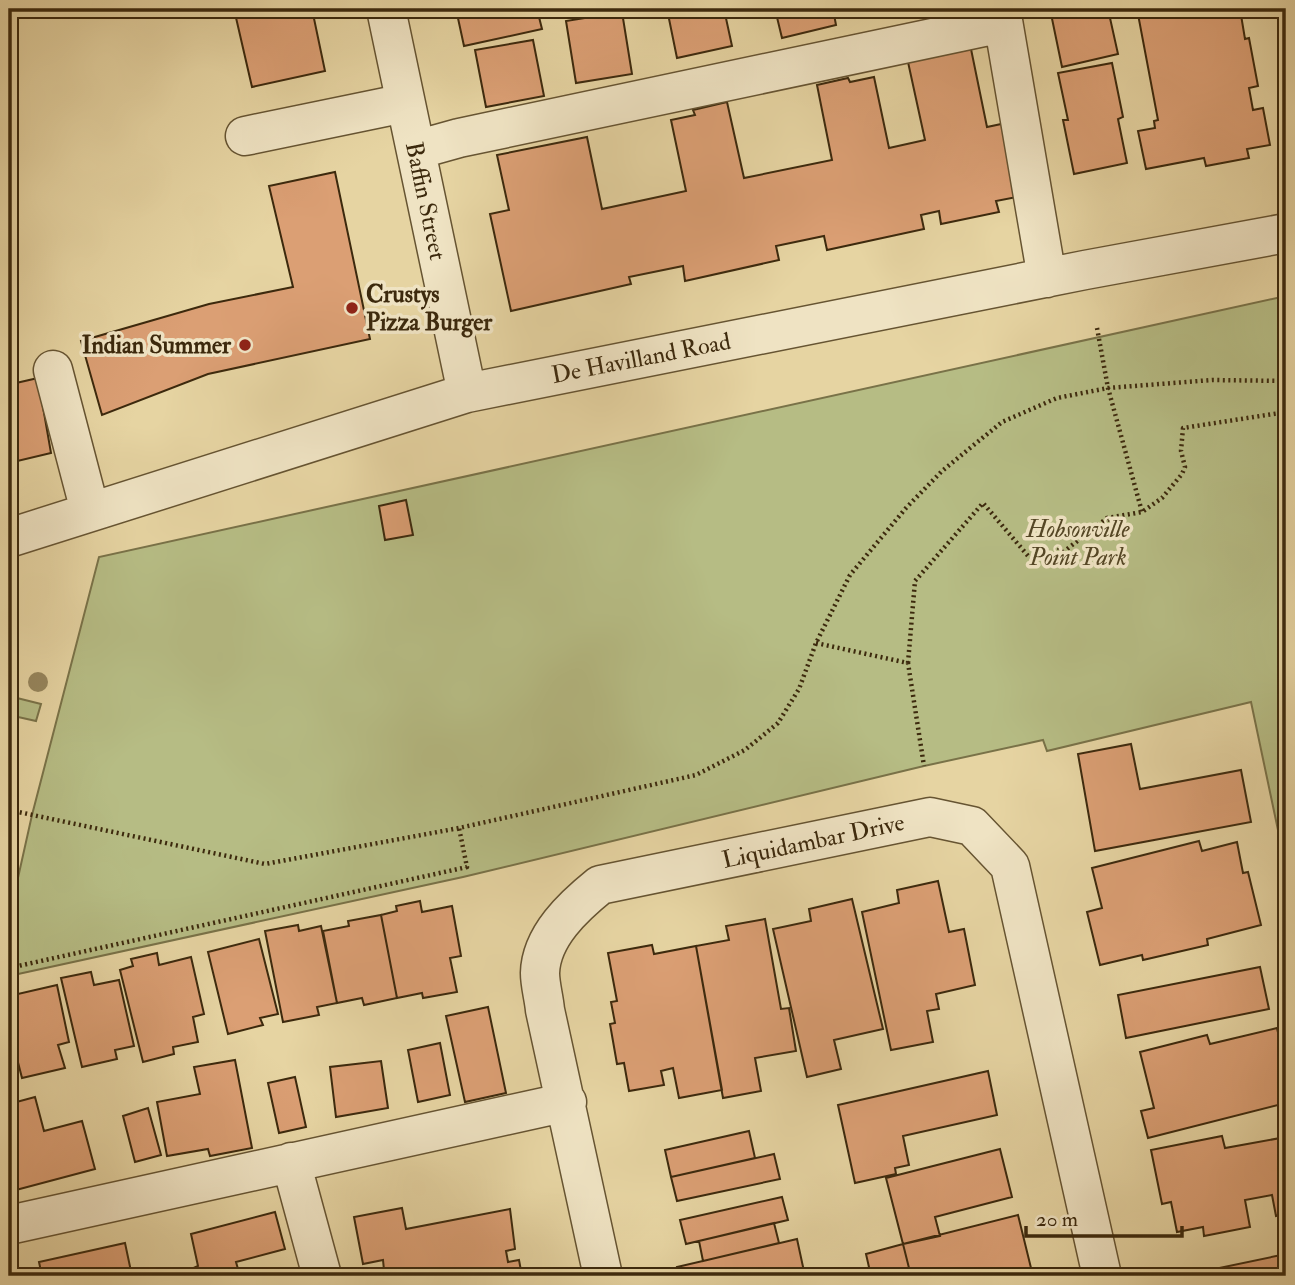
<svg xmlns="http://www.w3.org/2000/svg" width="1295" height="1285" viewBox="0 0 1295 1285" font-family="'IM FELL Double Pica',serif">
<rect width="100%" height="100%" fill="#e6d4a2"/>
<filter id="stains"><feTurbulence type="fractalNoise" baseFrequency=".00286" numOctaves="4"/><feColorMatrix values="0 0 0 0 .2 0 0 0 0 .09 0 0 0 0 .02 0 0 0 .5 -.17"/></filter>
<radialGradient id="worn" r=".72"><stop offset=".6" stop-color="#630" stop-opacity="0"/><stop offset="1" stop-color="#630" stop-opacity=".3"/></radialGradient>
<!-- green -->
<path fill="#b6bc84" stroke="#797248" stroke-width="2" d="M1286,296V868L1251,702L1047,751L1043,740L924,766L463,877L9,976V918L32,815L99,557Z
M9,696L41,704L36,721L9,715Z"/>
<!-- building -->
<path fill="#db9f74" stroke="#3c290d" stroke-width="2" d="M234,9H312L325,71L252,87Z
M456,9H537L542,29L464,46Z
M667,9H724L732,46L677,58Z
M775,9H833L836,25L782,38Z
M881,9H908L882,14Z
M1050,9H1108L1118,54L1062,67Z
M1137,9H1240L1245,39L1249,38L1258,86L1249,88L1253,110L1263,108L1270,145L1247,149L1249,158L1206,166L1204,158L1146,169L1138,131L1155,128L1154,121L1158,120Z
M622,12L632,74L576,83L566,21Z
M533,40L544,96L486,107L475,50Z
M971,49L987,127L1006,123L1022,196L996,201L999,212L941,224L939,211L921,215L924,229L827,250L824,236L776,246L779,260L685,281L683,266L629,277L631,284L511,311L490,214L509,210L497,155L587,137L602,209L686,191L671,120L695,115L693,110L727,102L744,178L832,160L817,85L848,78L850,82L874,77L889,148L925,140L908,62Z
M1112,63L1123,117L1118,119L1127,163L1074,174L1063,120H1068L1058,73Z
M335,172L370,339L208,374L102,415L81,341L209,304L293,287L269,186Z
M9,345L16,383L38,378L51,453L9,463Z
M406,500L413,535L385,540L379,506Z
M1131,744L1140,789L1241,770L1251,822L1095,851L1078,754Z
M1199,841L1202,851L1237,842L1243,873L1248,872L1261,925L1207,939L1208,945L1143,960L1142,955L1100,965L1087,912L1102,908L1092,868Z
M938,881L949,932L964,929L975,985L936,994L939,1009L927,1011L933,1042L891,1050L862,912L899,903L897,890Z
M852,899L883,1029L834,1040L841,1069L807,1077L773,929L811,921L809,909Z
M420,901L422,912L452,906L461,956L450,958L457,992L423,998L422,993L397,998L381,915L397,911L396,906Z
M381,915L397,998L364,1005L362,998L337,1003L323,931L349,926L348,921Z
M765,919L781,1009L789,1008L796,1051L755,1058L761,1091L723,1098L696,946L729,940L726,926Z
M298,925L299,931L321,926L337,1003L317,1007L319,1015L283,1022L265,931Z
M259,939L278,1014L260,1018L263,1025L228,1034L208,952Z
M652,945L654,954L696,946L722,1090L679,1098L673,1068L661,1071L664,1085L629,1091L624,1063L617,1064L610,1024L615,1023L611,1002L617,1001L608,953Z
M157,953L159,965L191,957L204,1014L193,1017L198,1042L173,1047L174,1054L143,1062L120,970L133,966L131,959Z
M1260,967L1269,1009L1126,1038L1118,995Z
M91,972L94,985L119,980L134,1046L115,1050L117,1059L82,1067L61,978Z
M57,985L69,1042L58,1045L65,1068L22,1078L9,1027V996Z
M488,1007L506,1093L465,1102L446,1016Z
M1277,1028L1286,1068V1103L1148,1138L1141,1111L1154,1108L1140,1052L1207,1035L1210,1044Z
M440,1043L450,1095L418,1102L408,1050Z
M235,1060L252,1148L210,1156L208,1149L167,1156L157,1102L200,1094L194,1067Z
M381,1061L388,1108L336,1117L330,1067Z
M988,1071L997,1115L903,1136L909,1165L895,1168L896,1174L855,1183L838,1105Z
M295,1077L306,1127L279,1133L268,1083Z
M35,1097L44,1131L82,1121L95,1169L16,1190L9,1162V1104Z
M148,1108L161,1155L135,1162L123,1116Z
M749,1131L755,1158L671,1177L665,1150Z
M1222,1136L1225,1148L1286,1137V1214L1276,1216L1272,1195L1245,1200L1250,1227L1204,1236L1203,1227L1177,1232L1171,1202L1162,1204L1151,1150Z
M1000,1149L1012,1197L935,1217L940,1236L903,1244L886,1178Z
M774,1154L780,1179L677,1201L671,1177Z
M782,1197L788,1220L686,1244L680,1220Z
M402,1208L406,1229L510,1209L515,1249L506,1251L508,1262L519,1260L522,1276H392L391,1269L384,1270L383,1260L363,1264L354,1217Z
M275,1212L285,1249L236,1262L240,1276H192L191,1269L198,1266L191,1234Z
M1018,1215L1032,1272L1015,1276H998L997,1269L968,1276H911L903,1244Z
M774,1223L779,1243L703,1261L699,1241Z
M797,1239L805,1276H679L677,1267Z
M125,1243L132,1276H42L39,1262Z
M903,1244L911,1276H871L866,1254Z
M1286,1254V1276H1181Z"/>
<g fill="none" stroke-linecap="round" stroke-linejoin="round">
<defs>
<path id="minor" d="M386,9L467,393
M1001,9L1047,278
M245,136L405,103
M416,150L459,138L1003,23
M53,370L90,511
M9,538L467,393L1085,270L1286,233
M291,1162L322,1276
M9,1225L567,1102
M603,1276L545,1010C544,998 540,985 540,973C541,936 574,906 600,885L930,817L972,826L1010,866L1102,1276"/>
</defs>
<!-- minor casing -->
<use href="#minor" stroke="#665432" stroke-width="41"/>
<!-- path -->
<path stroke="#3c290d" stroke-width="4.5" stroke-dasharray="2 3.5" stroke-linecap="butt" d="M1097,328L1108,388L1142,512
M9,330L12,348
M816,643L908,663L924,766
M908,663L915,581L983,503L1029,557L1043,558L1062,553L1107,518L1142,512L1162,498L1182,474L1185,467L1181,451L1183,428L1286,412
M9,810L265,864L459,828L696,775L745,750L778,723L799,689L816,643L850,575L906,508L942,471L1002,422L1057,398L1108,388L1212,380L1286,381
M9,968L467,867L459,828"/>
<!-- minor -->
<use href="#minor" stroke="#efe3c3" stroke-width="38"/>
</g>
<!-- trees -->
<circle fill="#96865d" cx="38" cy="682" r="10"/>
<!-- markers -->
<g fill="#8f2418" stroke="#efe3c3" stroke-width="2.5">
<circle cx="352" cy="308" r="7"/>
<circle cx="245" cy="345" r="7"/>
</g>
<g text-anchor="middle" stroke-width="7" stroke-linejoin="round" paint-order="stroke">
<!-- street labels -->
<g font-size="24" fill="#3c290d" stroke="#efe3c3">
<text transform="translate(426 201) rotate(78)" y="8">Baffin Street</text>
<text transform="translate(641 358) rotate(-11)" y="8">De Havilland Road</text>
<text transform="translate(813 841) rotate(-12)" y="8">Liquidambar Drive</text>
</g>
<!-- poi labels -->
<g font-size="24" font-weight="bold" fill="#3c290d" stroke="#efe3c3" text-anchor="start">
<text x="366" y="302">Crustys<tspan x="366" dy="28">Pizza Burger</tspan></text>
<text x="231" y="353" text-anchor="end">Indian Summer</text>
</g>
<!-- park labels -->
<g font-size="24" font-style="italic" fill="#544625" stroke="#efe3c3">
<text x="1078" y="537">Hobsonville<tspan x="1078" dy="28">Point Park</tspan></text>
</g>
</g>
<!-- margin -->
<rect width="1295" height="1285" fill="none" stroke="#e6d4a2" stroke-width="35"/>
<rect x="10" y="10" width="1274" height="1264" fill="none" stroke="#3c290d" stroke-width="3.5"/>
<rect x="18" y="18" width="1260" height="1250" fill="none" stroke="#3c290d" stroke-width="2"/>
<!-- scale -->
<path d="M1026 1226v10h156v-10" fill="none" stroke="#3c290d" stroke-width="3.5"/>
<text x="1036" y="1226" font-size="21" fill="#3c290d" stroke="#efe3c3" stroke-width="5" paint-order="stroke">20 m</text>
<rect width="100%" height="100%" filter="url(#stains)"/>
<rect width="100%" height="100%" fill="url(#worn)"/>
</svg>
